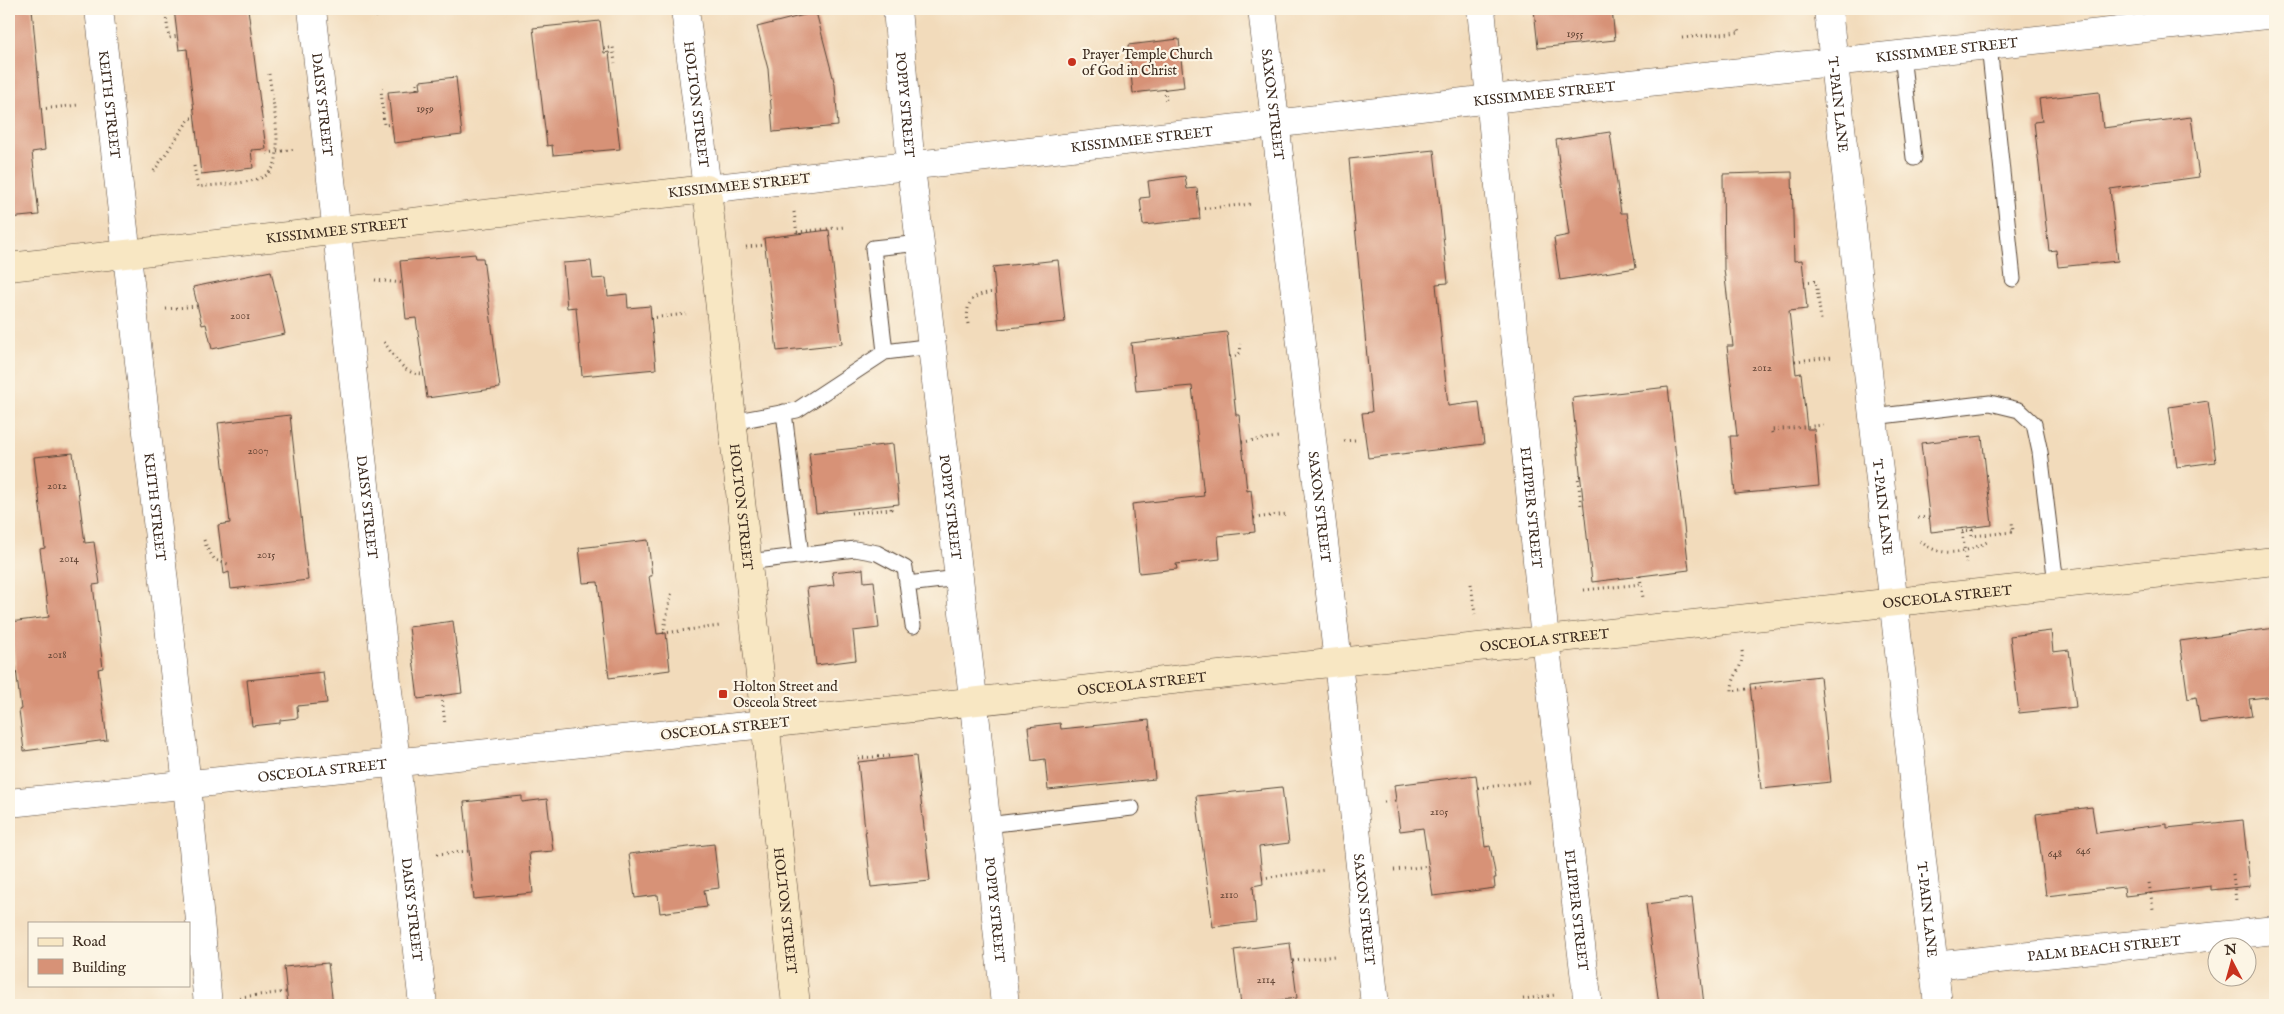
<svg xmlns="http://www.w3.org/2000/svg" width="2284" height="1014" viewBox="0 0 2284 1014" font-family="'IM FELL English',serif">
<rect width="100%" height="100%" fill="#fcf5e5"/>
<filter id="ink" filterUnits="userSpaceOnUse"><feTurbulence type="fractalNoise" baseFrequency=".02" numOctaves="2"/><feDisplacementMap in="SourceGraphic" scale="10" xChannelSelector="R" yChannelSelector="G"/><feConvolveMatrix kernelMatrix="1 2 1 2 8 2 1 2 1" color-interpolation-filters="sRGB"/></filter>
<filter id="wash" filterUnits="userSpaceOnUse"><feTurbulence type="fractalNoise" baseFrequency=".0096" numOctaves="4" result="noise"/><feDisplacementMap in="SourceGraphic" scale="20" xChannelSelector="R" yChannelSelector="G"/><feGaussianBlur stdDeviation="1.12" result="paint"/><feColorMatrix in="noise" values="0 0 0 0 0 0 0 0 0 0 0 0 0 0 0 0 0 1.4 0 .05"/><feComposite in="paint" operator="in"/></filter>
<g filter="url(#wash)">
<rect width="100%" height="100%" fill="#f2dbbb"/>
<g id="blocks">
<!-- building -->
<path fill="#d79277" d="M9,9H32L45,150L32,152L39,215L9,218Z
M174,9H248L266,149L251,150L253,168L201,174L187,49L179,50Z
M1534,9H1612L1615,40L1538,48Z
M816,12L835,85L838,126L773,132L768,69L757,27Z
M600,21L604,53L609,52L620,149L553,155L552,145L547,146L533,28Z
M1179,39L1184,87L1133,93L1128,45Z
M456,77L462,135L394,143L388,92L421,89L420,81Z
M2099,92L2103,128L2191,117L2199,177L2110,189L2118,261L2058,267L2056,250L2049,251L2043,201L2034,122L2042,121L2039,99Z
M1610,132L1621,213H1627L1636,268L1560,280L1554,238L1569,235L1556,140Z
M1434,150L1448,283L1436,284L1448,406L1479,402L1484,444L1368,458L1362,413L1372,412L1349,159Z
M1792,172L1794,261L1802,260L1807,309L1789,311L1796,374L1801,373L1807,429H1814L1819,486L1735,494L1730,436H1737L1727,346H1733L1724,269L1723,174Z
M1185,176L1187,189L1197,188L1200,219L1143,225L1140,198L1150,197L1148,181Z
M829,230L842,344L777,351L764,238Z
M475,254L476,258H483L500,388L427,398L416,318L406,319L400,261Z
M1058,260L1065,322L999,329L993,267Z
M591,261L593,279L606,278L608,296L627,294L628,308L650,306L656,369L582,376L576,307L567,308L563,263Z
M271,271L285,334L212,349L206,324L202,325L193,287Z
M1227,332L1236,415H1239L1247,491L1251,490L1255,532L1218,536L1220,559L1176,564L1177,569L1139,573L1132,504L1204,496L1192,386L1136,391L1131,343Z
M1668,387L1689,570L1592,582L1572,398Z
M2208,401L2216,462L2177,467L2169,407Z
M290,415L308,580L231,589L229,572L224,574L218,525L230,523L218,423Z
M1982,436L1992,525L1931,532L1921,443Z
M893,444L899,504L816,513L809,453Z
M73,453L85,543L94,542L100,584L93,585L103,668L98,669L107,740L24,751L19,710L21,709L10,622L49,617L40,549L45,548L34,457Z
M648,540L652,576H649L657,634L666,633L670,670L609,678L598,582L583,583L579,548Z
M863,569L864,582L874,581L879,628L853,631L856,660L816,665L807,588L834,585L832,572Z
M453,621L462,693L418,699L409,627Z
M2275,628V696L2249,699L2252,716L2200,723L2196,697L2188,699L2180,641Z
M2051,631L2053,652L2069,650L2076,707L2019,713L2010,636Z
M323,672L327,703L297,706L298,718L280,720V723L252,726L247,680Z
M1820,676L1831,782L1761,789L1750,684Z
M1149,720L1155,779L1048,790L1045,759L1032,761L1028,727L1060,723L1061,729Z
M916,756L930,881L871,887L858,762Z
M1476,775L1485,847L1490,846L1496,878H1494L1495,888L1433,896L1423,828L1400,831L1394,785Z
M1282,787L1289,843L1259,847L1263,884L1253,886L1256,922L1213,927L1196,796Z
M522,796V802L547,799L553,851L529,853L533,893L474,899L464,802Z
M2092,807L2096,833L2167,824V828L2243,820L2250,886L2211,890V886L2125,896L2124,887L2046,896L2036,814Z
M714,844L719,888L704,890L707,907L660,913L658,895L635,898L629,854Z
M1692,898L1704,1005H1659L1646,904Z
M1290,943L1297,998L1241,1005L1234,950Z
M328,963L333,1005H288L284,967Z"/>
</g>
</g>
<g filter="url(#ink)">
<use href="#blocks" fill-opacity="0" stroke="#564536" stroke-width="1"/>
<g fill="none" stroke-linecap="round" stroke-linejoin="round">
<defs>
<path id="lane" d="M1989,45L2013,279
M1902,55L1914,158
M920,243L873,248L885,352L933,346
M784,412L801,556
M1873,417L1990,403L2019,410L2034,424L2040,452L2056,584
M732,422L797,410L885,352
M748,562L855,549L877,553L905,568L913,626
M907,584L959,578
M987,825L1132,808"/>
<g id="street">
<path id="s1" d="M99,9L187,785L208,1005"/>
<path id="s2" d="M312,9L423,1005"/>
<path id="s3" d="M685,9L707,189L1464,102L2275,14"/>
<path id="s4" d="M897,9L911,167L977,732L1005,1005"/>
<path id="s5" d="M1262,9L1338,662L1375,1005"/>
<path id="s6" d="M1481,9L1545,639L1588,1005"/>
<path id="s7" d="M1828,9L1938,1005"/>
<path id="s8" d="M9,803L765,724"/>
<path id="s9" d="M1933,966L2275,930"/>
</g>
<g id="secondary">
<path id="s10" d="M9,267L707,189L796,1005"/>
<path id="s11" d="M765,724L2275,561"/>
</g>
</defs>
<!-- lane casing -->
<use href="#lane" stroke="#564536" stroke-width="17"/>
<!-- street casing -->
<use href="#street" stroke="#564536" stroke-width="29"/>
<!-- secondary casing -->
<use href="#secondary" stroke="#564536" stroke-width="29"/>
<!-- path -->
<path stroke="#564536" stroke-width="3" stroke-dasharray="1 4" stroke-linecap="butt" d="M165,9L169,38L178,36
M372,9L373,16H380
M1682,38L1740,32L1739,29
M604,49L613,47L615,63
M417,83V89
M381,88L384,125L392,124
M1165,89L1166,103
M41,109L78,105
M267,153L296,149
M194,166L198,187C218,184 244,185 263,177C270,174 275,166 276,159C280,136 272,97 269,74
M154,171L190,118H194
M1199,209L1252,204
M794,212L797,234
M797,232L845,227
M746,247L765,245
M375,280L402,283
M1804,282L1816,281L1821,320
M166,309L197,306
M651,318L686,314
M968,324C965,300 973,294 995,292
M384,342C395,357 403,375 423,374
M1230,357L1236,356L1240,353L1241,344
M1795,361L1833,357
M1772,433L1771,430L1824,425
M1344,441L1355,440
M1242,442L1278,437
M1580,476H1578L1581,506
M851,513L891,509L890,505
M1254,518L1287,514
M1918,518L1929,517
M1962,528L1966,563
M1962,531L1972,530V536L2013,532L2012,521
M204,540L207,548L215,560L228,564
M1920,541C1941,559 1966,553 1989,541
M1640,576L1643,598
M1471,584L1475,614
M1584,590L1642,584
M663,633L720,626
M663,634L672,591
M1742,651C1744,668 1731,676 1732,691L1762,687
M442,696L445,725
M858,758L890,756V759
M1478,788L1529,782
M1384,802L1396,801
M437,854L469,851
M1394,870L1429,866
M2233,874L2236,901
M1262,878L1325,870
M2149,883L2153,909
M1293,961L1334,956
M240,997L286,992
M1523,999L1555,995"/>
<!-- lane -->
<use href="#lane" stroke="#fff" stroke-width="15"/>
<!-- street -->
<use href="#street" stroke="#fff" stroke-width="28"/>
<!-- secondary -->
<use href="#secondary" stroke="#f8e7c3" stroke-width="28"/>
</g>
</g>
<!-- markers -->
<g fill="#c8321e" stroke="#fcf5e5" stroke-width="2">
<circle cx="1072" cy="62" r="5"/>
<rect x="718" y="689" width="10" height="10" rx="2.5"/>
</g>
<g text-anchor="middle" stroke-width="4.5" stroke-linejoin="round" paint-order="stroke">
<!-- number labels -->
<g font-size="11" fill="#624434">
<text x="1575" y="37">1955</text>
<text x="425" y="112">1959</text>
<text x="240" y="319">2001</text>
<text x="1762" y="371">2012</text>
<text x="258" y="454">2007</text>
<text x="57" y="489">2012</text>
<text x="266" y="558">2015</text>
<text x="69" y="562">2014</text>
<text x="57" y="658">2018</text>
<text x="1439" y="815">2105</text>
<text x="2083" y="854">646</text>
<text x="2055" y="857">648</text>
<text x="1229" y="898">2110</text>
<text x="1266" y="983">2114</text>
</g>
<!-- street labels -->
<g font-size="14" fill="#3b2a1e" stroke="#fcf5e5">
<text dy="5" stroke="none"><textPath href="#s3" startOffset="1429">KISSIMMEE STREET</textPath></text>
<text dy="5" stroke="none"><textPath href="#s3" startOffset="1024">KISSIMMEE STREET</textPath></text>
<text dy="5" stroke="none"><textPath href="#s1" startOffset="96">KEITH STREET</textPath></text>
<text dy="5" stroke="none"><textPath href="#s2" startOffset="96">DAISY STREET</textPath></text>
<text dy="5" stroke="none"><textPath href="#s3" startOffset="96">HOLTON STREET</textPath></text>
<text dy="5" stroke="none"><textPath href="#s7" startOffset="96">T-PAIN LANE</textPath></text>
<text dy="5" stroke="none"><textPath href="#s4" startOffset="96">POPPY STREET</textPath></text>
<text dy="5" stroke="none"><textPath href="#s5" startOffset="96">SAXON STREET</textPath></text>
<text dy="5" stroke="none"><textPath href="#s3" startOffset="619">KISSIMMEE STREET</textPath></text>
<text transform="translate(739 185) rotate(-6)" y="5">KISSIMMEE STREET</text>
<text dy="5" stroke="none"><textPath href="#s10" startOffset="330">KISSIMMEE STREET</textPath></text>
<text dy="5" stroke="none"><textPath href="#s1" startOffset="501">KEITH STREET</textPath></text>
<text dy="5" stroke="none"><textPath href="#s2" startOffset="501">DAISY STREET</textPath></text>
<text dy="5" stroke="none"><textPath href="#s10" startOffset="1022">HOLTON STREET</textPath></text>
<text dy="5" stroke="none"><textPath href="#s4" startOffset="501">POPPY STREET</textPath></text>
<text dy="5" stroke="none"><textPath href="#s5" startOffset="501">SAXON STREET</textPath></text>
<text dy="5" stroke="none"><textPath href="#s6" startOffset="501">FLIPPER STREET</textPath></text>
<text dy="5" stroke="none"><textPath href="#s7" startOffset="501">T-PAIN LANE</textPath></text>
<text dy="5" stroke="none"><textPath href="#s11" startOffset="1189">OSCEOLA STREET</textPath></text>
<text dy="5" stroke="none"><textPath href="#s11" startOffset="784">OSCEOLA STREET</textPath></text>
<text dy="5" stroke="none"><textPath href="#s11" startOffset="379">OSCEOLA STREET</textPath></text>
<text transform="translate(725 728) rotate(-6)" y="5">OSCEOLA STREET</text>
<text dy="5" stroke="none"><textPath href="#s8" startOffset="315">OSCEOLA STREET</textPath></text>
<text dy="5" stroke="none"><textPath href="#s2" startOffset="906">DAISY STREET</textPath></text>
<text dy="5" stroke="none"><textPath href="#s5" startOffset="906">SAXON STREET</textPath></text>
<text dy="5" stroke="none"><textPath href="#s10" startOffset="1428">HOLTON STREET</textPath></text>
<text dy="5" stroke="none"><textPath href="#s4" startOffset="906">POPPY STREET</textPath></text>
<text dy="5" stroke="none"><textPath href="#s6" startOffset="906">FLIPPER STREET</textPath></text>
<text dy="5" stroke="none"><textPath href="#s7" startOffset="906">T-PAIN LANE</textPath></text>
<text dy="5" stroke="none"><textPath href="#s9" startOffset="172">PALM BEACH STREET</textPath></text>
</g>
<!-- poi labels -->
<g font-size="14" fill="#3b2a1e" stroke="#fcf5e5" text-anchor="start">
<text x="1082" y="59">Prayer Temple Church<tspan x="1082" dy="16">of God in Christ</tspan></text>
<text x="733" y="691">Holton Street and<tspan x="733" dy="16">Osceola Street</tspan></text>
</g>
</g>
<!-- margin -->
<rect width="2284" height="1014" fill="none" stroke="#fcf5e5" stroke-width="30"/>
<!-- legend -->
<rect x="28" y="922" width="162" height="65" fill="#fcf5e5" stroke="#afa495"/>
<rect x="38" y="938" width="25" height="8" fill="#f8e7c3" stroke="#afa495"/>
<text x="72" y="946" font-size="15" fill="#3b2a1e">Road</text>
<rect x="38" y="959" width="25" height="15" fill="#d79277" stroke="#afa495"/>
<text x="72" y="972" font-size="15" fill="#3b2a1e">Building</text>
<!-- north arrow -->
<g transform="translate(2232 962) rotate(354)"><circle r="24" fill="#fcf5e5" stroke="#afa495"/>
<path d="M0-4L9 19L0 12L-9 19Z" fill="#c8321e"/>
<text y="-8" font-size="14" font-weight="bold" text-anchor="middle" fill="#3b2a1e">N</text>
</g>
</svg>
